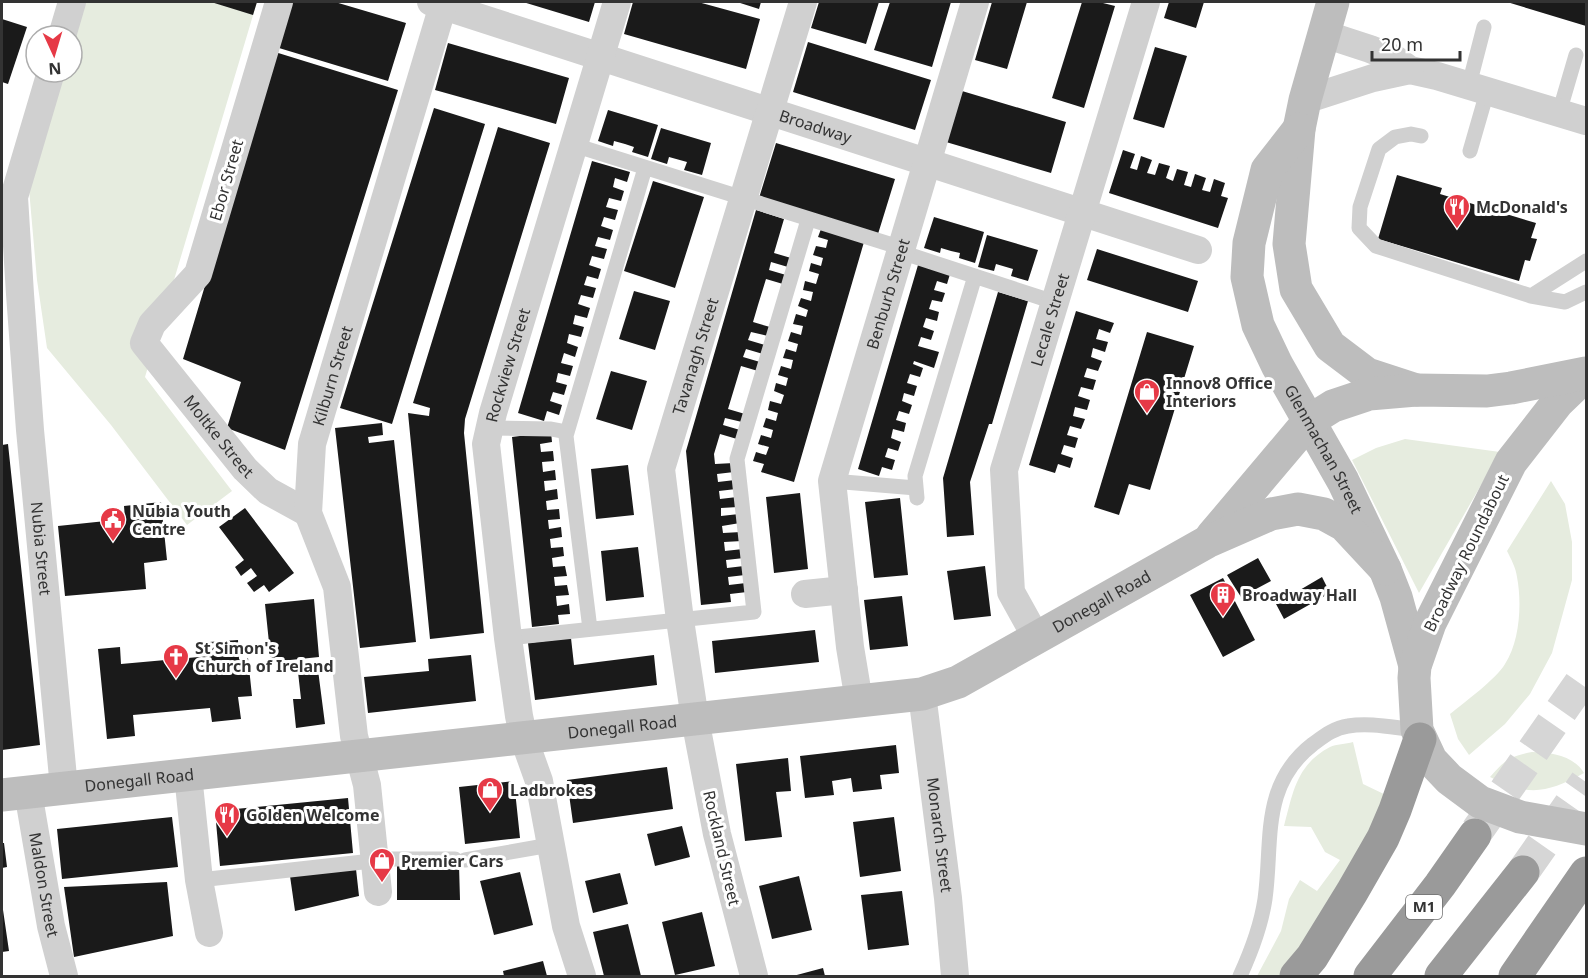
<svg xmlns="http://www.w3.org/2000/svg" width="1588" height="978" viewBox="0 0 1588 978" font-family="'Noto Sans',sans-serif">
<rect width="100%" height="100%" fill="#fff"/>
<!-- green -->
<path fill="#e6ecdf" d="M84,2H257L145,377L232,491L187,525L111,425L47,348L37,280L29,189L64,72H72V43Z
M1405,439L1500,452L1419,593L1352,460L1376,448Z
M1551,481L1565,504L1572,542V580L1552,653L1530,694L1505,724L1469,755L1458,739L1450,714C1465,702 1496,679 1505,664C1520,641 1522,603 1517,577C1516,568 1511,559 1507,551Z
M1353,742L1363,784L1388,796L1337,900L1279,976H1257L1281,931L1289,899L1300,880L1317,891L1340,860L1325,852L1311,827L1284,826C1293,793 1296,765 1330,747C1336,744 1346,744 1353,742Z
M1532,752C1551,752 1574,756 1584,773C1547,793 1529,797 1490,777C1505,760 1510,756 1532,752Z"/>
<!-- building -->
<path fill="#1a1a1a" d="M211,2H257L253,15Z
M292,2H335L406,23L388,81L279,48Z
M523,2H595L589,22Z
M633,2H698L760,19L746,69L624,34Z
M737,2H761L759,9Z
M819,2H879L866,44L811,28Z
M890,2H951L932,67L874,50Z
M992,2H1027L1007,69L975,60Z
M1082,2H1099L1115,6L1084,108L1052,98Z
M1169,2H1204L1196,28L1164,18Z
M1507,2H1586V26Z
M2,19L27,27L8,84L2,82Z
M808,42L931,80L915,130L793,92Z
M448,43L569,78L556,124L435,90Z
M1155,47L1187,56L1164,128L1133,119Z
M275,52L398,90L285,450L227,428L241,382L183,359Z
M962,91L1066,122L1051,173L946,142Z
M434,108L485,124L392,424L340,408Z
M608,110L658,125L648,157L632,152L634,147L625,144L614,141L613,146L598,141Z
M498,127L550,143L465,419L464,433L484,633L430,639L408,413L429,416L430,408L413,403Z
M661,128L711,143L702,175L684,170L687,162L669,157L667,164L651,159Z
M776,143L895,179L878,234L759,198Z
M1123,150L1135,154L1130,168L1137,170L1141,156L1152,160L1147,173L1155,175L1159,163L1170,166L1166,178L1173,181L1177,169L1188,172L1184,185L1191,187L1195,174L1206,178L1202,190L1210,192L1214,179L1225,183L1221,196L1228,198L1218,228L1109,193Z
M592,161L630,172L627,182L615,178L613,187L624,191L621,201L609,198L606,207L618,210L615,220L604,217L601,226L613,230L610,240L598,237L595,246L607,249L604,259L592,256L589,265L601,269L598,279L587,276L584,285L596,288L593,298L581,295L578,304L590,308L587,318L575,315L573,324L584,327L581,337L569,334L567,343L578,347L575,357L564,353L561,363L573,366L570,376L558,373L556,382L567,385L564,395L553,392L550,401L562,405L559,415L547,411L544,421L518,413Z
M1397,175L1442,188L1440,194L1536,223L1531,238L1537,239L1530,261L1525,260L1519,281L1378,239Z
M653,181L704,197L675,288L624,271Z
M756,210L784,219L774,253L791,258L788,267L771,262L769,270L786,275L783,284L766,279L758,305L753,322L770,327L768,336L751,332L748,340L765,345L763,354L746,349L743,357L760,362L758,371L741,366L728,409L745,414L742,422L725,418L723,425L740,430L737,439L720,434L714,454L715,464L734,463V472L717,474L718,482L735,480L736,489L719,491L720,499L737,497L738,507L721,508V516L739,514L740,523L722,526L723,533L741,532L742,541L724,542L725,551L743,549L744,558L726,560L727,568L744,566L745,575L728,577L729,585L746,583L747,592L730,594L731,602L701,605L686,451Z
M934,217L984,232L975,263L959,258L960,253L951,251L941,248L940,253L924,248Z
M821,229L864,242L794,482L761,472L764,464L753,461L756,452L766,455L769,447L758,444L761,435L771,438L773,430L763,427L766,418L776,421L778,413L768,410L770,401L781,404L784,395L774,391L776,383L786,386L788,378L778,375L781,366L791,369L793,360L783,358L786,349L796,352L798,344L788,341L791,332L801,335L803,326L793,324L796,314L806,317L808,310L798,306L801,298L811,301L813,292L803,290L805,281L816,284L819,274L809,271L811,263L821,266L823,258L813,255L816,246L826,248L828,240L818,237Z
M987,235L1038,250L1028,281L1011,276L1013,269L996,264L994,271L978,267Z
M1097,249L1198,281L1188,312L1087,280Z
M918,265L950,274L947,284L937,281L934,290L945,293L942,302L932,300L929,309L939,312L937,321L926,318L923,327L934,331L931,340L921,337L918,346L939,352L934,368L914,361L913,364L923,368L920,377L910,374L907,383L917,386L914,396L904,393L902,401L912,405L909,414L899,411L896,420L906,423L904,432L893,429L891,438L901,442L898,451L888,448L885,457L895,460L892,470L882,467L879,476L858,469Z
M634,291L670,301L655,350L619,339Z
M998,292L1028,301L992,424H989L970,482L974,535L947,537L943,478Z
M1076,311L1114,323L1110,333L1099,329L1096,339L1108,342L1105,352L1093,348L1091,357L1102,361L1098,371L1087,368L1084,377L1096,380L1093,390L1081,387L1078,396L1090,400L1087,410L1075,407L1073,416L1085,419L1081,429L1070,426L1067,435L1078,438L1075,448L1064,445L1061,454L1073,458L1070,468L1058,464L1055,473L1029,465Z
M1147,332L1194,346L1150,490L1129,484L1119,515L1094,507Z
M611,371L647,381L632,430L596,419Z
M382,423L383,435L368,437L369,443L394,440L416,642L360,648L335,428Z
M551,432L552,442L540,444L541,452L553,451L554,461L542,462L543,472L555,470L556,480L544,481L545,491L557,489L558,499L546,501L547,510L559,509L560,519L548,520L549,529L561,527L562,537L550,539L551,548L563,547L564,556L552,558L553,567L565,566L567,576L554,577L555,586L567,585L569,595L556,596L557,606L569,604L570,614L558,615L559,624L532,627L512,437Z
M8,444L40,745L2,750V445Z
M628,465L634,515L596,519L591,469Z
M800,493L808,569L774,573L766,497Z
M900,498L908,575L874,578L865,502Z
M161,502L167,560L144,563L146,589L65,596L58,526L125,519L124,506Z
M245,508L294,573L269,592L264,585L254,592L247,583L257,576L251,568L241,576L235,567L244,560L219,527Z
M638,547L644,597L606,601L601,551Z
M1258,558L1271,581L1241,597L1227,575Z
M985,566L991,616L954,620L947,571Z
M1322,577L1330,593L1284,619L1276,604Z
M1223,578L1255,640L1223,657L1190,595Z
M902,596L908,646L870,650L864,600Z
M314,599L319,657L271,662L265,604Z
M815,630L819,662L715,673L712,641Z
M571,638L574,665L654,655L657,685L535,700L528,643Z
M238,640L239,659L248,658L252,696L238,697L241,719L212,722L210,708L133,715L135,736L107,739L98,649L120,647L121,664L210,656L209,642Z
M471,655L476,701L368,713L364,677L429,671L428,659Z
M318,670L325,724L296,728L293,699H301L298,672Z
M896,745L899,773L880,775L882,789L853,792L851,778L832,781L834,795L805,798L800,756Z
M788,758L791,791L776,792L782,837L745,841L736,764Z
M667,767L673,809L573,823L567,780Z
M514,781L520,838L465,844L459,787Z
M348,798L353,853L220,866L215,811Z
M172,817L178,867L62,879L57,829Z
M894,817L901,871L860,877L853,822Z
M682,826L690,857L655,866L647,834Z
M2,843H4L7,867L2,868Z
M459,865L460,900H397V866Z
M356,869L359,896L295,911L290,876Z
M520,872L533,925L494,935L480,881Z
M620,873L628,904L593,913L585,881Z
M799,876L812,930L772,939L759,886Z
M167,882L173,936L74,957L64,887Z
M902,891L909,945L868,950L861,895Z
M2,903L9,951L2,952Z
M702,912L715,966L675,975L662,922Z
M628,924L641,976H604L593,932Z
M543,961L547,976H504L503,971Z
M823,968L825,976H793Z"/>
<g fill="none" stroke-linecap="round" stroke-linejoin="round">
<!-- highway-tunnel -->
<path stroke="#d6d6d6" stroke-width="33" stroke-dasharray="33 16" stroke-linecap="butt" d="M1477,831L1586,675
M1523,872L1586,782"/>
<!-- lane -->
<path stroke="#d0d0d0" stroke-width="15" d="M1469,85L1484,27
M1559,113L1576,55
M1421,136L1411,134L1395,137L1379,149L1360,207L1359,228L1376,246L1531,296L1586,261
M574,145L902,248
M1470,151L1487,92
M901,252L1054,302
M1531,296L1565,302L1586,292
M488,428L551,429L567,432
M832,481L916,488
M917,498L915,476L975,276
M590,629L566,436L645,168
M508,638L754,612L737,459L808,220
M465,860L550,845
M199,880L390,859H455
M1240,976C1251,952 1261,926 1265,899C1273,841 1260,785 1313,744C1324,736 1334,728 1348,726C1370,722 1395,728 1417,730"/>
<!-- street -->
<g stroke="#d0d0d0" stroke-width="28">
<path id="s1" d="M279,2L198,274L152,324L144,343L245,469L268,491L308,513"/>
<path id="s2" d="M431,2L1198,250"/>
<path d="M1324,34L1370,49L1395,59L1410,70L1437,76L1586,121"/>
<path d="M62,36L72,2"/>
<path id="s3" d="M51,72L14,197L20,294L30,430L64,788"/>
<path d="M1305,100L1373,78L1410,70"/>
<path d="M805,594L844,590"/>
<path id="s4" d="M1037,639L1011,592L1004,470L1146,2"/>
<path id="s5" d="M922,694L948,898L955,976"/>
<path id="s6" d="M859,701L850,647L832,481L975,2"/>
<path d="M188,775L199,880L209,933"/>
<path id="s7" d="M28,792L51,926L64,976"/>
<path id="s8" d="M378,892L367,785L354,736L337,587L308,513L312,444L444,2"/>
<path id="s9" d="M582,976L566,926L539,781L524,739L519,716L508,638L486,444L493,413L617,2"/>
<path id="s10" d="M754,976L717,834L695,719L680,620L661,469L803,2"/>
</g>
<!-- secondary -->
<g stroke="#bdbdbd" stroke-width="33">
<path d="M1333,2L1305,100L1299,129L1289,244L1296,289L1330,346L1367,374L1416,390"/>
<path id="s11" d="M1299,129L1267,170L1249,243L1247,277L1258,325L1277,365L1343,481L1385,569L1396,597L1415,666"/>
<path d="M1586,375L1557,403L1511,462L1430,623L1415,666L1414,678L1417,730L1431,760L1449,779L1480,802L1520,817L1586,829"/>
<path d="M1212,536L1309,421L1333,406L1369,394L1416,390L1487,391L1511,388L1586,373"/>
<path id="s12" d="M2,795L922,694L958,682L1207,542L1271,514L1298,509L1324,514L1344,525L1385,569"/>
</g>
<!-- highway -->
<path stroke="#9a9a9a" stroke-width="33" d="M1296,976L1312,957L1352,892L1383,838L1395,810L1420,739
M1370,976L1440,885L1475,835
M1441,976L1523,872
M1515,976L1586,873"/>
</g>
<!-- icons -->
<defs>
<symbol id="restaurant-pin" viewBox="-11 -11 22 30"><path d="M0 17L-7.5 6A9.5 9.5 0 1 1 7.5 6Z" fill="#e63946" stroke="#fff"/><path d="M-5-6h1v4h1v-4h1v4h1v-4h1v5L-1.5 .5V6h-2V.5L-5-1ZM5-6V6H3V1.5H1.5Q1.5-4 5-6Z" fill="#fff"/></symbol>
<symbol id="shop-pin" viewBox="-11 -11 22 30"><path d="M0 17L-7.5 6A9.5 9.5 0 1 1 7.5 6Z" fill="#e63946" stroke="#fff"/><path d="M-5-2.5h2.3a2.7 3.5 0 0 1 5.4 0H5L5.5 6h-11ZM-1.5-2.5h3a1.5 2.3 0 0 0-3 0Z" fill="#fff"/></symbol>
<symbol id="civic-pin" viewBox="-11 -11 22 30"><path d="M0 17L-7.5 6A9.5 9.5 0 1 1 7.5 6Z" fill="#e63946" stroke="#fff"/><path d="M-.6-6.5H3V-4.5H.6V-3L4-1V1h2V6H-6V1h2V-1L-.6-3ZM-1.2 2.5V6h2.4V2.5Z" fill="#fff"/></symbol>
<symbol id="building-pin" viewBox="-11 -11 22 30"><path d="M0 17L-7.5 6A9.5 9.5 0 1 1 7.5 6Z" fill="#e63946" stroke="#fff"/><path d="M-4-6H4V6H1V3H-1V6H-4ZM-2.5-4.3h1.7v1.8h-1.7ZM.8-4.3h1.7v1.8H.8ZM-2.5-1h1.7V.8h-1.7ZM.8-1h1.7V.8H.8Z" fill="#fff"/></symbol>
<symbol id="church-pin" viewBox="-11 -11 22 30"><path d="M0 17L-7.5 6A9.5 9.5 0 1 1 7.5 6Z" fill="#e63946" stroke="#fff"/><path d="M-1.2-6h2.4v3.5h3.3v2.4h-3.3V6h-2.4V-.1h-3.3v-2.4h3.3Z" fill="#fff"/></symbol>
</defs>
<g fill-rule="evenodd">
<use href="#restaurant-pin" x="1442" y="192" width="30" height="40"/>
<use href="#shop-pin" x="1132" y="377" width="30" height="40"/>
<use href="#civic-pin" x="98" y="505" width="30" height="40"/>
<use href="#building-pin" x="1208" y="580" width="30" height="40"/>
<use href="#church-pin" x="161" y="642" width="30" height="40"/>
<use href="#shop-pin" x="475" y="775" width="30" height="40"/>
<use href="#restaurant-pin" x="212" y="800" width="30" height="40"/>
<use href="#shop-pin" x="367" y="846" width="30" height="40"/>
</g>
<g text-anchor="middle" stroke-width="6" stroke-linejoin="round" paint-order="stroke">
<!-- shield labels -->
<rect fill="#fff" stroke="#707070" stroke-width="1.5" x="1406" y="895" width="36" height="24" rx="4.5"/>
<g font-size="15" font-weight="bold" fill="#333">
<text x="1424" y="912">M1</text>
</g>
<!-- street labels -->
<g font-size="16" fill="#333" stroke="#fff">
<text dy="6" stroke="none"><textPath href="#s2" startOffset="404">Broadway</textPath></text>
<text transform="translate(226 180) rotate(-74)" y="6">Ebor Street</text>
<text dy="6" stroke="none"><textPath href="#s6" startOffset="417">Benburb Street</textPath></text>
<text dy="6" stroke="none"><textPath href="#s4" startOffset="333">Lecale Street</textPath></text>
<text dy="6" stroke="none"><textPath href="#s10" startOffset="634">Tavanagh Street</textPath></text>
<text dy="6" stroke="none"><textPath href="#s9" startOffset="624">Rockview Street</textPath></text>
<text dy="6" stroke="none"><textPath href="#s8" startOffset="528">Kilburn Street</textPath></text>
<text dy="6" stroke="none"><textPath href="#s1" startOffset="492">Moltke Street</textPath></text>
<text dy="6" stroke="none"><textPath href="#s11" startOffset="351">Glenmachan Street</textPath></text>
<text dy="6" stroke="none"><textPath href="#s3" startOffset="483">Nubia Street</textPath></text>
<text transform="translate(1466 553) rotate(-64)" y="6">Broadway Roundabout</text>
<text dy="6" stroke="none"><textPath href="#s12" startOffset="1128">Donegall Road</textPath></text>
<text dy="6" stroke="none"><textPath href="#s12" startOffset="624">Donegall Road</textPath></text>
<text dy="6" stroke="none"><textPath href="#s12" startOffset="138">Donegall Road</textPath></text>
<text dy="6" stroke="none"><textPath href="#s5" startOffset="142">Monarch Street</textPath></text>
<text transform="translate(722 848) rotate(77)" y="6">Rockland Street</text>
<text dy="6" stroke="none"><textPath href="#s7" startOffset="94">Maldon Street</textPath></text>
</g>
<!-- poi labels -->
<g font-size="16" font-weight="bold" fill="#333" stroke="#fff" text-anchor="start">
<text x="1476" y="213">McDonald's</text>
<text x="1166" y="389">Innov8 Office<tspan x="1166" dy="18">Interiors</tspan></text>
<text x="132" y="517">Nubia Youth<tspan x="132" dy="18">Centre</tspan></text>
<text x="1242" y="601">Broadway Hall</text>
<text x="195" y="654">St Simon's<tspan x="195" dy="18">Church of Ireland</tspan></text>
<text x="510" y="796">Ladbrokes</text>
<text x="246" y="821">Golden Welcome</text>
<text x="401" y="867">Premier Cars</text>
</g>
</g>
<!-- border -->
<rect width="1588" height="978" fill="none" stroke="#333333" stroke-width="6"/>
<!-- north arrow -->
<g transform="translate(54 54) rotate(176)"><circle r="28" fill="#ffffff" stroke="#adadad" stroke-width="1.5"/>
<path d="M0-4.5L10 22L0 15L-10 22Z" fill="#e63946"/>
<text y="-9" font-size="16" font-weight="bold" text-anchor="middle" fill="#333333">N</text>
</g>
<!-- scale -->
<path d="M1372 51v9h88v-9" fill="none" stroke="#333333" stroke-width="3"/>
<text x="1381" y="51" font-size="18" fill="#333333" stroke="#ffffff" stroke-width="4.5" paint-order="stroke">20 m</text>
</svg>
